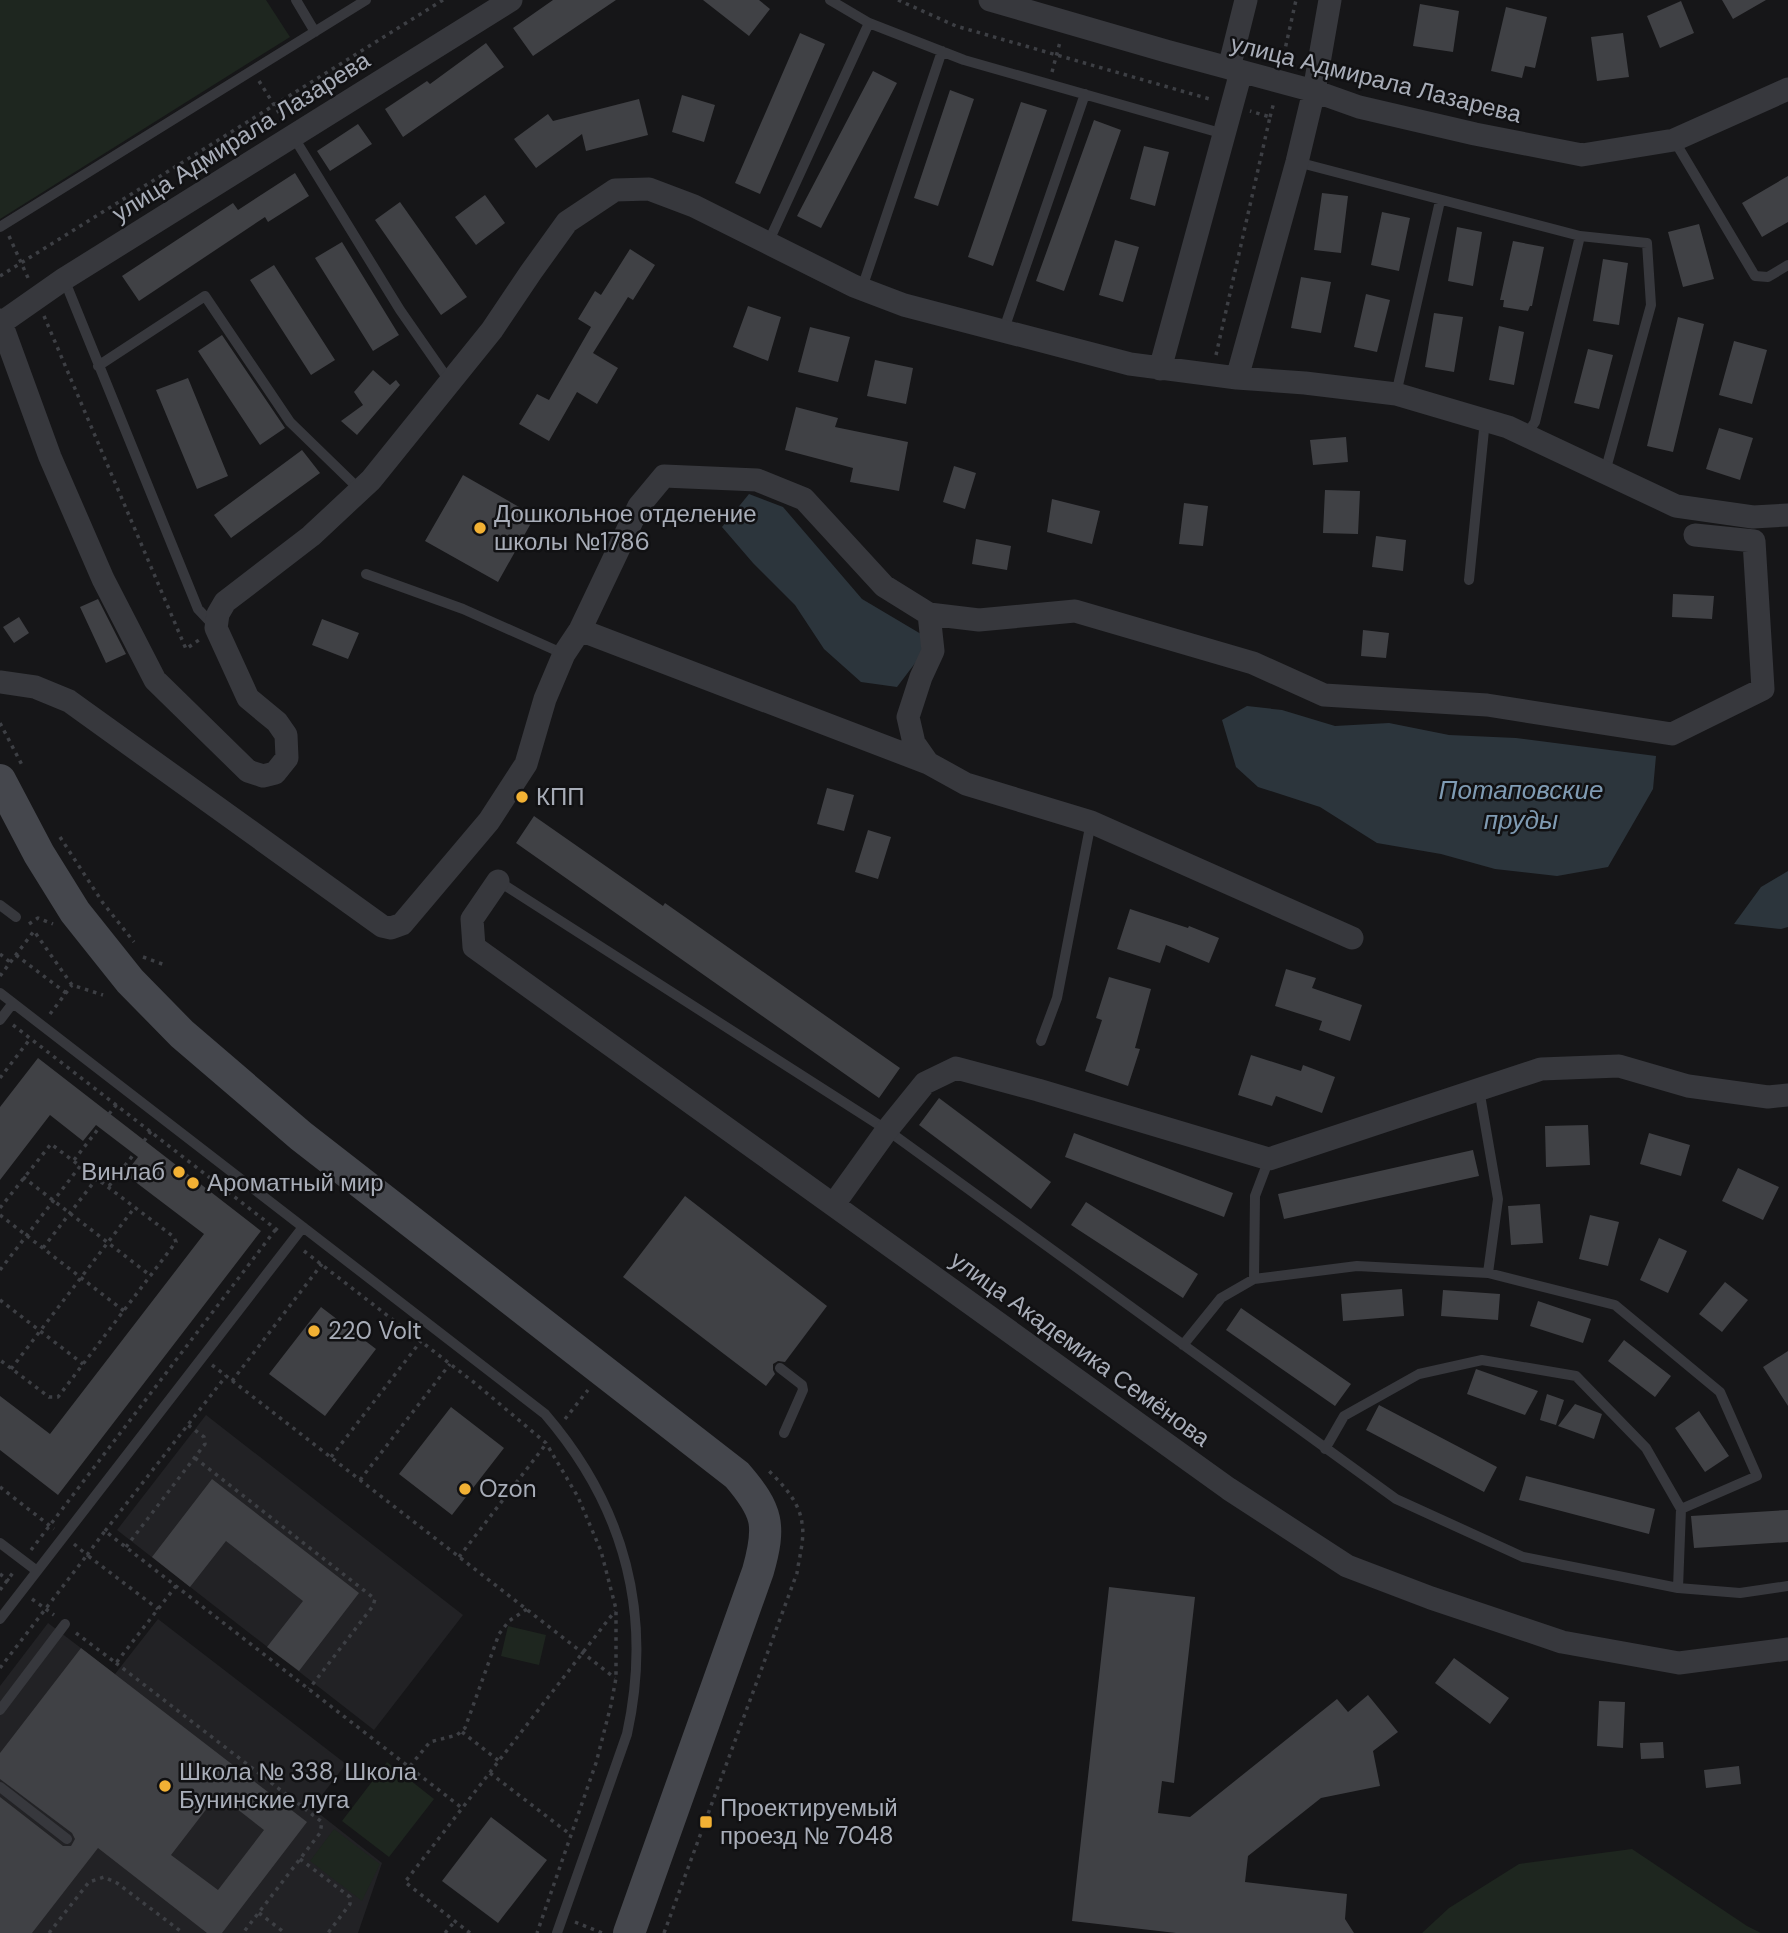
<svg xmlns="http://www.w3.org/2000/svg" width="1788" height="1933" viewBox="0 0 1788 1933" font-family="'DM Sans',sans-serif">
<rect width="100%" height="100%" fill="#161618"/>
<!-- built -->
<path fill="#222225" d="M206,1415L463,1615L374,1730L117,1530Z
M158,1619L346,1764L312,1808L382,1863L358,1933H0V1686L48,1623L115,1674Z"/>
<!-- green -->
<path fill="#1e261f" d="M0,0H266L290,37L0,219Z
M508,1626L546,1635L539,1665L501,1656Z
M387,1762L434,1799L389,1857L342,1821Z
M334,1829L380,1864L362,1901L310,1861Z
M1632,1849L1747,1926L1761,1933H1422L1449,1908L1519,1864Z"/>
<!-- water -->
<path fill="#2c353c" d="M749,494L783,507L862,599L921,634L922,654L897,687L861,682L824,649L795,605L753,563L722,527Z
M1247,706L1282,710L1335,726L1389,723L1449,735L1516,738L1656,756L1653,789L1608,867L1557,876L1495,869L1441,854L1377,843L1320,807L1258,787L1236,767L1222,720Z
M1788,871V927L1781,929L1734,924L1761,887Z"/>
<!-- building -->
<path fill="#404145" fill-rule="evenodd" d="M553,0H616L533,56L513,28Z
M703,0H759L770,9L749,36Z
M1722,0H1766L1733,19Z
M1681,1L1694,33L1660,48L1647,16Z
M1420,4L1459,11L1453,52L1413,46Z
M1506,7L1547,17L1535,68L1525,66L1522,78L1491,71Z
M800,33L825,44L760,194L735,183Z
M1623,33L1629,77L1597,81L1591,37Z
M486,43L504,67L403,137L385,109L427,81L430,84Z
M873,71L897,83L821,228L797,216Z
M950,90L974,99L938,206L914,198Z
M682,95L715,105L704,142L672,132Z
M639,99L648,135L586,151L582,134L536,168L514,139L548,114L553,121Z
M1021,102L1047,110L993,266L968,257Z
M1094,120L1121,130L1064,291L1036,281Z
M358,124L372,144L330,171L317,151Z
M1144,146L1169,152L1155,206L1130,199Z
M295,173L309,196L268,222L265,217L139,301L122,276L233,203L238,210Z
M1788,176V222L1762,237L1742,203Z
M1322,193L1348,196L1341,253L1314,250Z
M485,195L505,223L476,245L455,217Z
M400,202L467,297L441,315L375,220Z
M1382,212L1410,218L1399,271L1371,265Z
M1699,224L1714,279L1683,287L1668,232Z
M1457,227L1482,232L1473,286L1448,281Z
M1115,240L1139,247L1123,302L1099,295Z
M1513,241L1544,247L1532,306H1530L1528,311L1503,307L1504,300H1500Z
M342,242L399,335L373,351L315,258Z
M630,249L655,265L633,300L628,297L593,353L618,368L597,404L577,392L549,441L519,424L537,394L549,400L591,327L578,319L595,291L601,295Z
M1603,259L1628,263L1619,325L1593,321Z
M274,265L335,360L311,375L250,280Z
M1301,277L1331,282L1321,333L1291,328Z
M1366,294L1390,300L1377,352L1354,347Z
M748,306L781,317L768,361L733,347Z
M1434,313L1463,317L1454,372L1425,367Z
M1678,317L1704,324L1673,452L1647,446Z
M1499,326L1524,332L1514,385L1489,380Z
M810,327L850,337L838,382L798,372Z
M222,335L285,428L260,445L198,351Z
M1734,341L1767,350L1752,404L1719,395Z
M1588,349L1613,355L1599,409L1574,403Z
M875,360L913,368L906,404L867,396Z
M373,370L390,385L396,380L400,385L357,435L341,421L363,405L354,392Z
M188,378L228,476L197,489L156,390Z
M796,407L838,418L835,427L908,442L899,491L850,482L853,468L785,450Z
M1719,428L1753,438L1740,480L1706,469Z
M1346,437L1348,462L1313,465L1310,440Z
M302,450L320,473L231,538L214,515Z
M954,466L976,473L965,509L943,502Z
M463,475L535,516L498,582L425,541Z
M1325,490L1360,491L1358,534L1323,533Z
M1052,499L1100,511L1092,544L1047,532Z
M1184,503L1208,506L1203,546L1179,544Z
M1376,536L1406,540L1403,571L1372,567Z
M976,539L1011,546L1007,570L972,564Z
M1673,594L1714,596L1712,619L1672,617Z
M98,599L126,654L106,663L80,607Z
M19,617L29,633L14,643L3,627Z
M322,619L359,633L348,659L312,645Z
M1363,630L1389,633L1386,658L1361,656Z
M827,788L854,795L844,831L817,824Z
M534,816L663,906L665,903L900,1068L879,1098L516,843Z
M868,830L891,837L878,879L855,872Z
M1130,909L1188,928L1189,926L1219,938L1209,963L1166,945L1160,963L1117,949Z
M1286,969L1316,978L1312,988L1362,1005L1350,1041L1319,1030L1322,1021L1275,1006Z
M1109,977L1151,989L1135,1048L1140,1049L1128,1086L1085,1071L1102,1020L1096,1018Z
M1251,1055L1301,1071L1303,1065L1335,1077L1322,1113L1276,1096L1272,1106L1238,1095Z
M38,1058L261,1231L58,1495L0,1450V1396L50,1434L204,1234L125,1174L138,1157L96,1125L83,1141L50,1115L0,1180V1107Z
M939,1098L1051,1182L1031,1209L919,1125Z
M1588,1125L1590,1165L1546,1167L1545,1126Z
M1074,1133L1233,1193L1224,1217L1065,1157Z
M1649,1133L1690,1145L1681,1176L1640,1164Z
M1473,1150L1479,1176L1284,1219L1278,1194Z
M1738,1168L1779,1187L1763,1220L1722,1201Z
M685,1196L827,1306L785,1362L778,1361L773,1364V1370L775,1374L766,1386L623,1277Z
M1086,1202L1198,1274L1183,1298L1071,1225Z
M1540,1204L1543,1243L1511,1245L1508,1206Z
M1590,1215L1619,1222L1608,1266L1579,1259Z
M1659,1238L1687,1251L1668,1293L1640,1280Z
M1725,1282L1748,1300L1722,1332L1699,1314Z
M1402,1289L1404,1316L1343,1321L1341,1294Z
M1443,1290L1500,1294L1498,1320L1441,1316Z
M1538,1301L1591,1319L1583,1343L1530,1326Z
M321,1307L376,1349L325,1416L269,1374Z
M1241,1308L1351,1384L1335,1406L1226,1330Z
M1624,1340L1671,1376L1655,1397L1608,1361Z
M1788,1351V1406L1763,1367Z
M1476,1369L1538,1391L1525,1415L1467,1394Z
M1547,1394L1564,1400L1556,1425L1540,1420Z
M1575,1404L1602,1414L1594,1439L1558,1426Z
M1379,1405L1497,1467L1484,1492L1366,1430Z
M451,1407L504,1448L452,1515L399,1474Z
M1699,1411L1729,1456L1705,1472L1675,1428Z
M1526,1476L1655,1509L1649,1534L1519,1500Z
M212,1479L359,1593L299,1671L267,1647L303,1601L226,1541L190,1587L152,1557Z
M1788,1510V1542L1694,1548L1691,1516Z
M1109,1587L1195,1597L1174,1783L1162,1781L1158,1813L1190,1817L1337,1699L1348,1712L1368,1695L1398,1732L1373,1751L1380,1786L1321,1798L1248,1856L1245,1882L1347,1894L1345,1919L1354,1933H1176L1072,1921Z
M81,1648L307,1822L222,1933H207L98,1848L32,1933H0V1797L63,1846H71L75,1839L72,1833L0,1779V1753ZM218,1794L264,1830L218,1890L171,1855Z
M1454,1658L1509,1698L1490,1724L1435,1683Z
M1599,1701L1625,1702L1623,1748L1597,1746Z
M1663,1742L1664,1758L1641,1759L1640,1743Z
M1739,1766L1741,1784L1706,1788L1704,1770Z
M491,1817L547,1860L498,1923L442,1881Z"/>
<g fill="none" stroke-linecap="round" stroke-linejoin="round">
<!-- path -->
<path stroke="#3d3f44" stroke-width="3.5" stroke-dasharray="3.5 5" stroke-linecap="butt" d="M898,0L956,26L1213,100
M1282,63L1296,0
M1052,72L1060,42
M259,81L283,119
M1270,117L1274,102
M9,236L29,280
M0,276L443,0
M44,316L186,649L199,640
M1216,355L1270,117L1250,111
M0,723L22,765
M60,837L103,903L134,942
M29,924L38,918L53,924
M0,954L10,962
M16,955L66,993
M143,957L165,965
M0,976L34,931L72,985L103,995
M50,1014L72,985
M13,1025L281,1233
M0,1078L30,1039
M109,1114L117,1104
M144,1141L151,1131
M74,1160L99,1128
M23,1177L151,1276
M109,1186L134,1154
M0,1208L51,1144L174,1237L176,1242L58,1397H49L0,1360
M0,1215L124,1311
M43,1248L97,1178
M304,1251L476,1384L546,1443L578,1497L601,1551L616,1609V1678L611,1705L596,1763L537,1933
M0,1270L81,1165
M0,1300L83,1364
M212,1365L615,1678
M11,1369L135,1207
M232,1381L322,1264
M565,1419L588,1390
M331,1457L421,1341
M195,1458L375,1599L373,1606L309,1689
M360,1480L450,1364
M0,1487L54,1529
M105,1531L226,1376
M74,1544L87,1555L105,1531L462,1808
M126,1547L205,1444L204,1437L188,1425
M31,1550L276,1229
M459,1557L546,1444
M0,1574L9,1581
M0,1590L15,1570
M32,1599L54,1615
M76,1633L116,1663L176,1586
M116,1663L322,1822L320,1833L243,1933
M0,1668L87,1555L158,1609
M462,1732L499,1761
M410,1766L430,1742L457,1735L465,1728L499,1634L509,1621L527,1609
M490,1773L571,1835
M300,1859L350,1897V1904L328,1933
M259,1913L285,1933
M575,1922L602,1933
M49,1933L89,1882L104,1877L117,1883L183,1933
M445,1933L455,1921
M470,1933L405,1882L615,1611
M664,1933L797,1573C799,1558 805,1538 802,1523C799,1500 781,1483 766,1468"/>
<!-- lane -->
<path stroke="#37383d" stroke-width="10" d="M296,0L315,32
M830,0L869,23L964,60L1224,134
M293,136L400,310L450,382
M1674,140L1755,276L1768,277L1788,265
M1297,162L1580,236L1647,243L1651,305L1605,472
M0,227L366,0
M768,243L869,23
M64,279L198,609L216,628
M862,288L942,51
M1004,329L1085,94
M98,366L205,296L290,422L360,490
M1396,394L1440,201
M1526,435L1535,422L1580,236
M366,574L463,609L564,654
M1469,580L1485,420
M498,881L887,1130L1396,1499L1523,1557L1678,1588L1740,1593L1788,1586
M0,905L16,917
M0,993L545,1414C625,1507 653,1615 627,1734L557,1933
M0,1020L13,1003
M1041,1041L1057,998L1091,822
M1479,1089L1498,1199L1488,1273
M1254,1279L1255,1196L1269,1159
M1183,1345L1221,1298L1254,1279L1357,1266L1488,1273L1615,1305L1720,1392L1757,1476L1681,1509
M780,1368L802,1385L803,1390L784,1433
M1325,1449L1344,1416L1419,1374L1482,1360L1576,1376L1646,1448L1681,1509L1678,1588
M0,1543L37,1571
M0,1619L303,1227
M0,1710L65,1624
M0,1787L67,1839"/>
<!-- street -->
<path stroke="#37383d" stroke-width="23" d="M990,0L1166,51L1314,91L1359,107L1475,134L1582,155L1674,140L1788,89
M1229,68L1246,0
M0,320L50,457L103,579L155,680L248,771L263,776L275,773L287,758L286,735L277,722L248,698L216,628L218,614L225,602L311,536L371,480L492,330L531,272L567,222L615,190L649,189L694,206L854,286L904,305L1130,364L1237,378L1305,383L1396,394L1508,427L1676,506L1753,517L1788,515
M1,323L64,279L511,0
M1160,369L1241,72
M1237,378L1297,162L1314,91L1330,0
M929,614L979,620L1075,611L1253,663L1324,695L1487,705L1672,734L1763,689L1754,541L1695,535
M580,630L928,763
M0,682L35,687L69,701L382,926L391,928L402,924L489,821L526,764L545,699L564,654L580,630L639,506L664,476L757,480L804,499L884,586L929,614L933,651L921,677L908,717L914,743L928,763L966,784L1091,822L1352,938
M498,881L472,919L474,947L1229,1489L1347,1566L1431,1598L1562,1642L1679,1663L1788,1649
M834,1204L887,1130L925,1083L956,1068L1038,1090L1269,1159L1541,1069L1619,1066L1688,1086L1768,1097L1788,1095"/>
<!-- secondary -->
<path stroke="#45474d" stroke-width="32" d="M0,780L39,854L75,912L130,981L182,1034L301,1136L737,1475C768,1511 771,1525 758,1571L629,1933"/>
</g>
<!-- markers -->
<g fill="#f2b134" stroke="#111113" stroke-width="2.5">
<circle cx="480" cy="528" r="7"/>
<circle cx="522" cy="797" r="7"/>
<circle cx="179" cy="1172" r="7"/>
<circle cx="193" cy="1183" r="7"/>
<circle cx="314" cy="1331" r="7"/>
<circle cx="465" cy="1489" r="7"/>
<circle cx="165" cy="1786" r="7"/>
<rect x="699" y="1815" width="14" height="14" rx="3.5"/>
</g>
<g text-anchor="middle" stroke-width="5" stroke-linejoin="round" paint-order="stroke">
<!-- street labels -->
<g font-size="24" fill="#a8adb8" stroke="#111113">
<text transform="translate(1376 79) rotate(14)" y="8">улица Адмирала Лазарева</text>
<text transform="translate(241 137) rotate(-32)" y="8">улица Адмирала Лазарева</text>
<text transform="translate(1080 1349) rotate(36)" y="8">улица Академика Семёнова</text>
</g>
<!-- poi labels -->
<g font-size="24" fill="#a8adb8" stroke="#111113" text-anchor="start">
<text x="494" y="522">Дошкольное отделение<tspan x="494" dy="28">школы №1786</tspan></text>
<text x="536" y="805">КПП</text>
<text x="165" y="1180" text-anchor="end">Винлаб</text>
<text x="207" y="1191">Ароматный мир</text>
<text x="328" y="1339">220 Volt</text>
<text x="479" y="1497">Ozon</text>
<text x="179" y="1780">Школа № 338, Школа<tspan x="179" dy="28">Бунинские луга</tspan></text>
<text x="720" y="1816">Проектируемый<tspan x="720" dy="28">проезд № 7048</tspan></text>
</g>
<!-- water labels -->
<g font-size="26" font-style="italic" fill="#7f9bb3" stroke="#111113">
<text x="1521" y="799">Потаповские<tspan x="1521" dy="30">пруды</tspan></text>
</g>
</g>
</svg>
